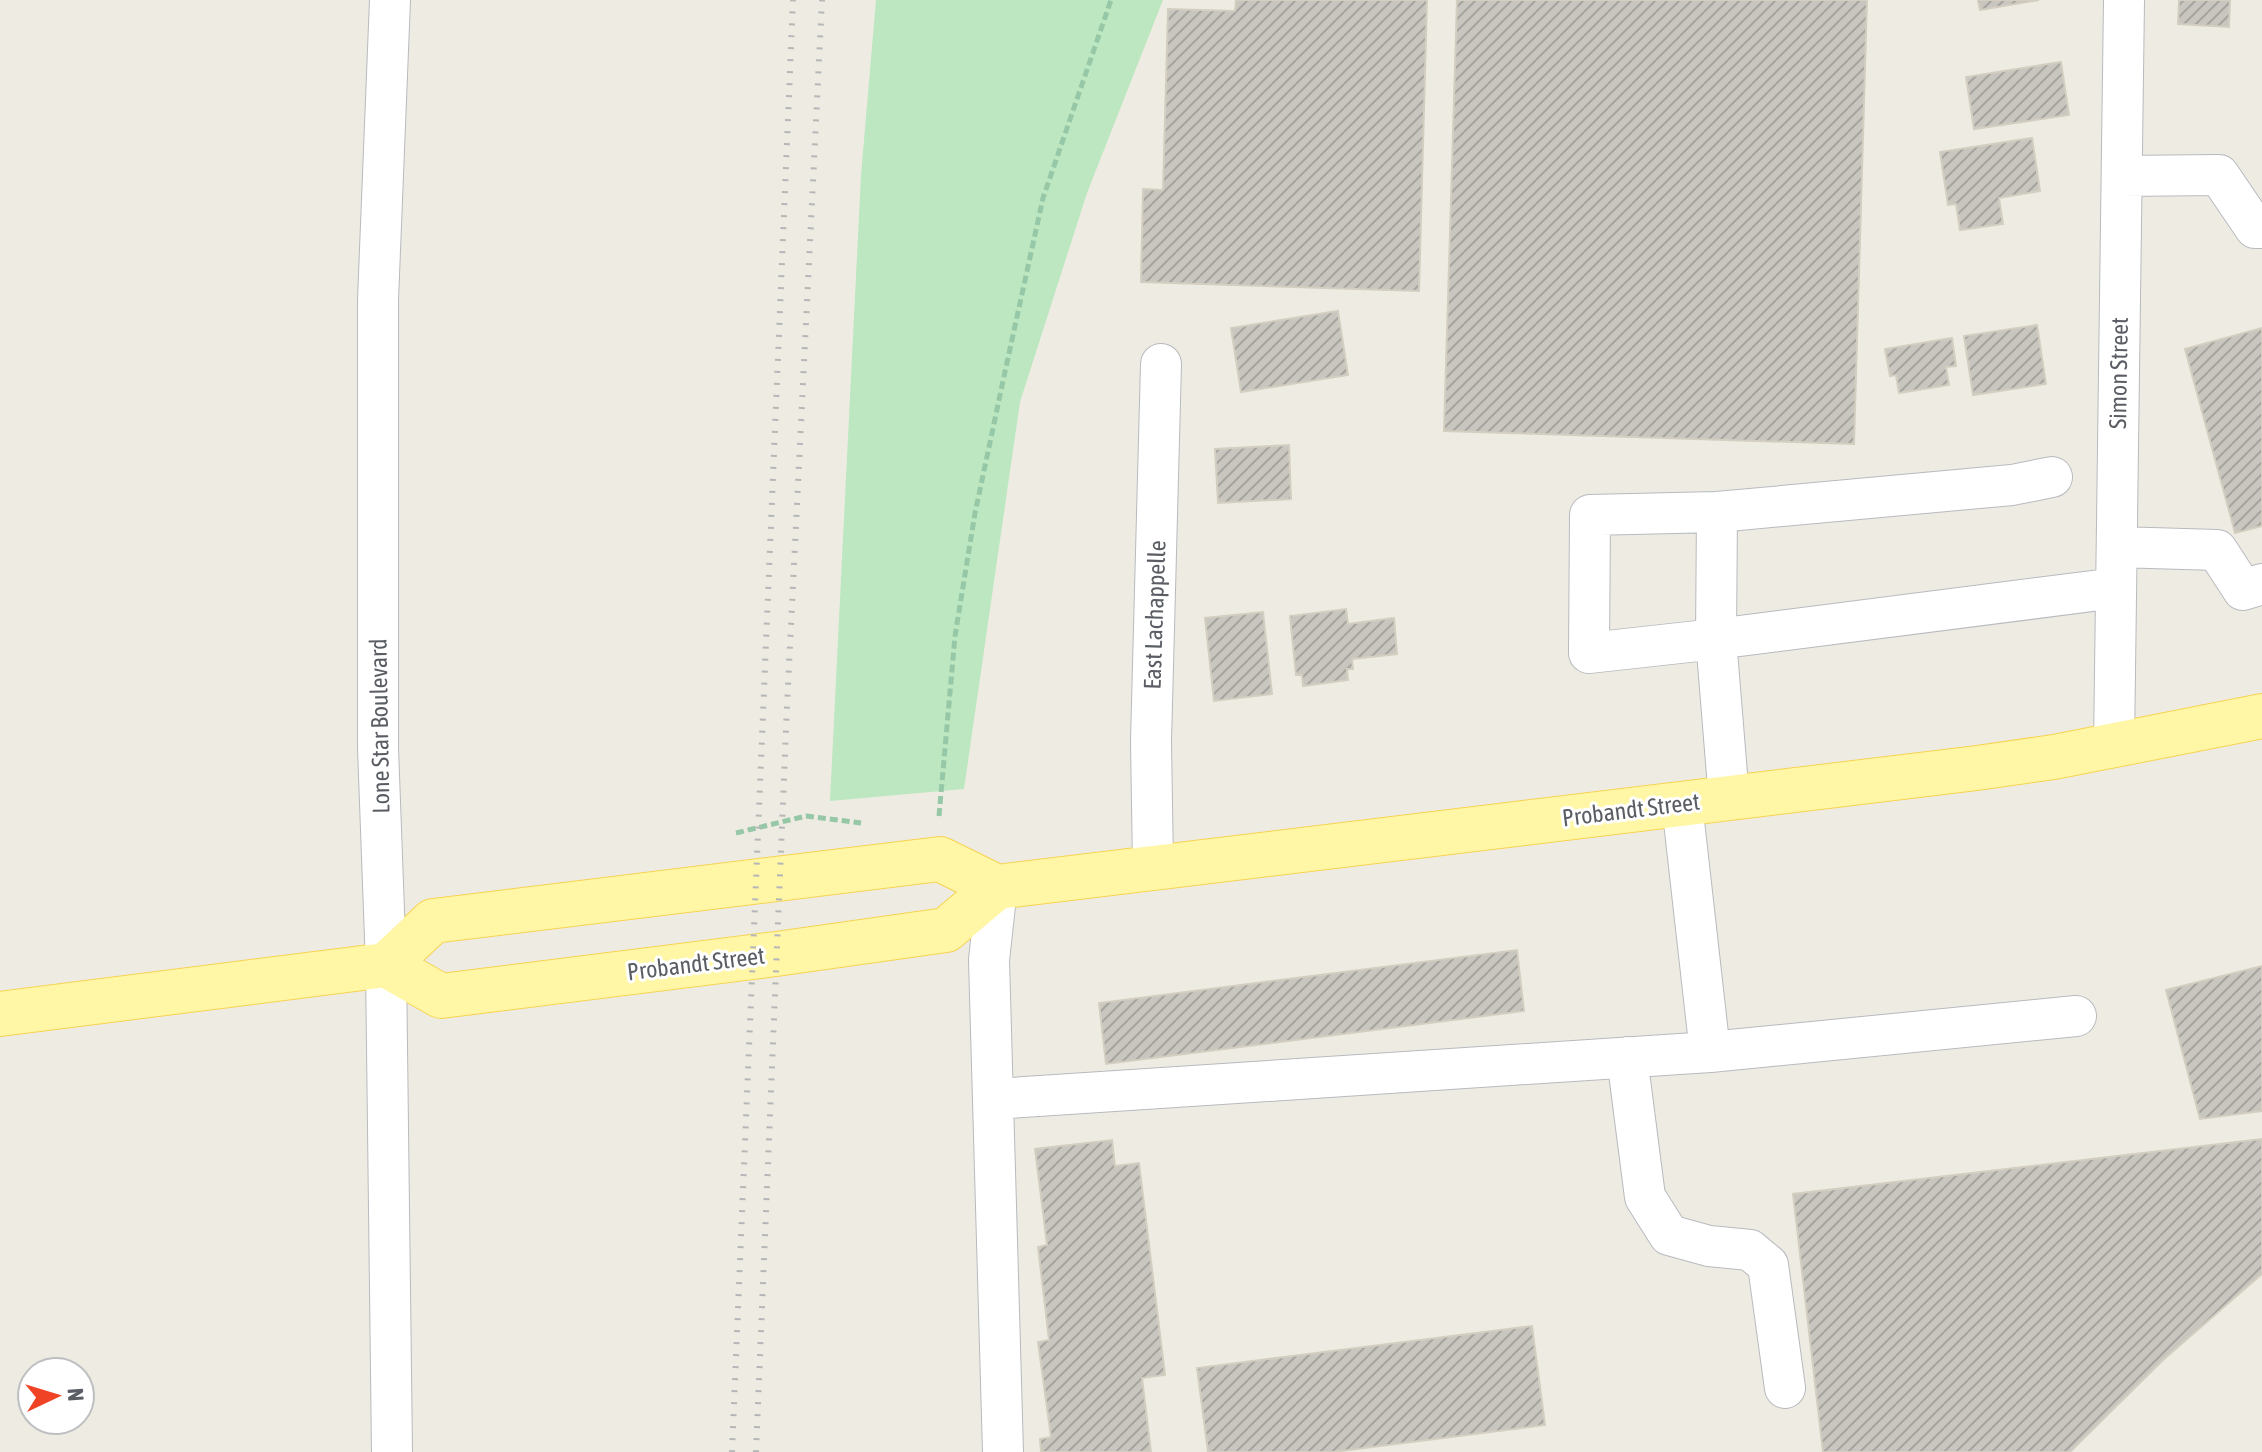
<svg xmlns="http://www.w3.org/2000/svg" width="2262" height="1452" viewBox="0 0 2262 1452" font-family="'Asap Condensed',sans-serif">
<defs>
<pattern id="building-hatch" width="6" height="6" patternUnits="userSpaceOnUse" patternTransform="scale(2)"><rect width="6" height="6" fill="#c9c6bf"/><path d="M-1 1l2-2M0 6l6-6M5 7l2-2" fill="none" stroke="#a6a49f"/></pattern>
</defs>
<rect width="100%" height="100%" fill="#eeece2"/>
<!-- grass -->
<path fill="#bde7c0" d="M876,0H1163L1087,193L1020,402L964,789L830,801L861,175Z"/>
<!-- building -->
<path fill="url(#building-hatch)" stroke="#d3cec0" stroke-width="2" d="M1236,0H1427L1419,291L1141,282L1143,189L1163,190L1168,9L1235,11Z
M1457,0H1867L1854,444L1444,431Z
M1978,0H2039L1980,10Z
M2179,0H2230L2229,27L2178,24Z
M2061,62L2069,115L1974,129L1966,77Z
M2032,138L2040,191L1999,198L2003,224L1960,230L1956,204L1948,205L1940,152Z
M1338,311L1348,375L1241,392L1231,328Z
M2037,325L2046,384L1973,395L1964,336Z
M2262,328V526L2235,533L2185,349Z
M1952,338L1956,366L1946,367L1949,385L1899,393L1896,375L1890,376L1885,349Z
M1289,445L1291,499L1218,503L1215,449Z
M1346,609L1348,624L1394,618L1397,654L1352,659L1353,669H1347L1348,680L1303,686L1302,675H1296L1290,616Z
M1263,612L1272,694L1214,701L1205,618Z
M1517,950L1524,1011L1106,1064L1099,1003Z
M2262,966V1111L2200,1119L2166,990Z
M2262,1139V1274L2163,1360L2070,1452H1823L1793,1194Z
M1112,1140L1115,1166L1139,1163L1165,1375L1142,1378L1151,1452H1041L1040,1439L1051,1437L1038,1342L1049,1340L1038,1247L1047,1245L1035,1149Z
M1532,1326L1545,1425L1333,1452H1208L1197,1368Z"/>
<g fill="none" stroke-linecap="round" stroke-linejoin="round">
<defs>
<path id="minor" d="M390,0L378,300V748L386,965L392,1452
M2122,176L2219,175L2255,228H2262
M1717,512L1590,515L1589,653L1716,639L1717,512L2012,485L2052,477
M2117,547L2217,550L2243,590L2262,584
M2114,746L2124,0
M1729,799L1716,639L2116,588
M1682,804L1710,1052
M1153,866L1151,741L1161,364
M997,887L989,960L1003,1452
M1627,1057L1645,1197L1669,1235L1709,1246L1750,1250L1768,1265L1785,1388
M994,1099L1710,1052L2076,1016"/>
<path id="major" d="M386,965L441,996L776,954L946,930L997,887L1977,768L2054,757L2262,716
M0,1014L386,965L433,921L940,859L997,887"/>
</defs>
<!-- minor casing -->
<use href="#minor" stroke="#b7babf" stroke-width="42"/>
<!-- major casing -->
<use href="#major" stroke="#f7d352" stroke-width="46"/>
<!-- path -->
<path stroke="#96c8a7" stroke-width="5" stroke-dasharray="8 4" stroke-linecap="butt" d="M939,816L955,636L975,513L1006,367L1043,198L1111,0
M736,833L806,816L861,823"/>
<!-- minor -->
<use href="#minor" stroke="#fff" stroke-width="40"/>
<!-- major -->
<use href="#major" stroke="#fff6a6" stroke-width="44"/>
<!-- rail -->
<path stroke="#b5b6b7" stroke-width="6" stroke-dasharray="2 10" stroke-linecap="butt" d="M732,1452L793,0
M756,1452L787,706L822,0"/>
</g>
<g text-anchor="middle" stroke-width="6" stroke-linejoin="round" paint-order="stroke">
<!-- street labels -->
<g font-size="24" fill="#5a5e64" stroke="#fff">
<text transform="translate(2119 373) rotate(-89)" y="8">Simon Street</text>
<text transform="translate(1155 615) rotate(-88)" y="8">East Lachappelle</text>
<text transform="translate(380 726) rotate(-91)" y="8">Lone Star Boulevard</text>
<text transform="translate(1631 810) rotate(-7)" y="8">Probandt Street</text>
<text transform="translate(696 964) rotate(-7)" y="8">Probandt Street</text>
</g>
</g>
<!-- north arrow -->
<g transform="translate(56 1396) rotate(86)"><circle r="38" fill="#ffffff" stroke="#bdbfc1" stroke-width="2"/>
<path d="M0-6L14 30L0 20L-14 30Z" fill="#f04326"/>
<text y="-12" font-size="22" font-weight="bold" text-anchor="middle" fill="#5a5e64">N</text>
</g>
</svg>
